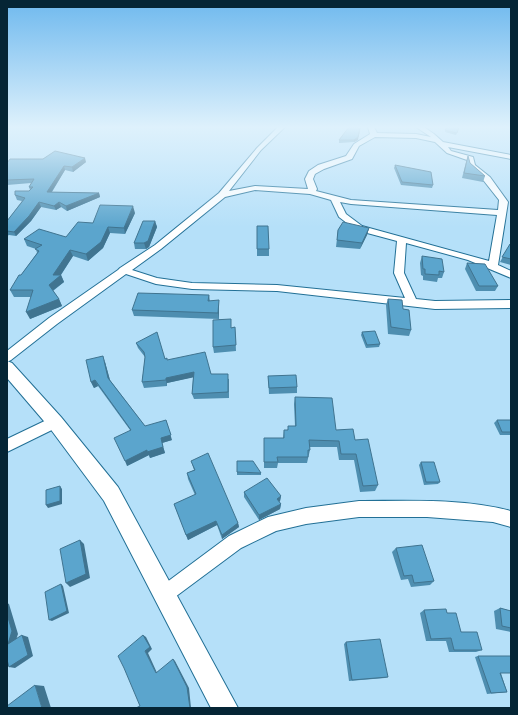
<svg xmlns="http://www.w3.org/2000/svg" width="518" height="715" viewBox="0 0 518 715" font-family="'Exo 2',sans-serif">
<rect width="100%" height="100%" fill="#b5e0f9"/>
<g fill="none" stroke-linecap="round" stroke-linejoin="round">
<defs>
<path id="minor" d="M278,127H285L261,150L229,191L255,186L308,189L305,179L309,171L318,165L346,156L354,144L370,134L368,127H374L377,133L416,134L431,137L416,127H424L434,134L443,142L511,155V159L448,147L451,151L473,157L475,165L490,177L508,202L498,265L511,271V278L468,260L406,243L404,273L416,299L435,301L511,300V308L435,309L277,291L192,289L156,284L126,274L57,324L11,360L7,362V351L49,318L118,270L120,268L155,245L219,193L257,148ZM375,137L416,138L435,142L447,153L467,160L469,168L484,181L499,200L498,210L351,200L316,191L317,189L313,179L315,174L324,169L352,159L359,146ZM255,190L310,194L331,200L339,217L356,230L397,241L394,273L405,298L277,285L192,283L157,278L132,270L161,249L225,197ZM340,202L351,204L497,215L489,261L362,226L346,214Z
M55,416L60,418L62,422L60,426L7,452V439Z
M359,501C409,501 463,498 511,511V527L493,522L427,517H359L306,524L276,531L241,548L171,600L165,603L159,600L156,594L159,588L229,536L268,517L306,508Z"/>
<path id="tertiary" d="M7,361L12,363L61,417L118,487L238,708H211L104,501L49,427L7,378Z"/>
</defs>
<!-- minor casing -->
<use href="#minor" stroke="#227096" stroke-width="2"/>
<!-- tertiary casing -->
<use href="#tertiary" stroke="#227096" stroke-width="2"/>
<!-- minor -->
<use href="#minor" fill="#fff" fill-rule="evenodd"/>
<!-- tertiary -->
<use href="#tertiary" fill="#fff" fill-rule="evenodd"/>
</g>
<!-- wall -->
<path fill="#4e8eb0" d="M349,127L358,140L354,142L339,143V140Z
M459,127L456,135L445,132V130Z
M468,156L470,163L485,176L483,182L462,178L466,162Z
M86,162L73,172L65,170L52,192L99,193L100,197L67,211L61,207L56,210L41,207L31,221L16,236L9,235L7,236V221L22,201L17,200L15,195L29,191L30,190L29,187L31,183L7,185V163Z
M395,165L433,185L432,188L401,185L394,168Z
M135,213L125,234L110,233L103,248L88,261L73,256L61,275L64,282L53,291L59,299L62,306L30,319L31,297H14L10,290L21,275L37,253L36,249L27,246L24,239L66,237L93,223Z
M155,221L157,227L149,247L146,249H135L134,243Z
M257,226L269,249V256H257Z
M369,228L367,235L360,249L336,247L338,230Z
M510,244L511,245V265L500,262Z
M422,256L444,272L442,278H438L437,282L423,280V276L421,275L420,263Z
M467,263L498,286L495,291H476L465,269Z
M209,295L210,301L219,306V319L231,328L235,327L236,351L214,353L213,347L219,319L134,316L132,310Z
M388,299L403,309L411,330L409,336L388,334L386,305Z
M362,332L380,344L379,347L366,348L361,335Z
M136,343L165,359L167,358V360L211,374L229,379V398L194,399L192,394L193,377L167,383V386L144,388L142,382L145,357L138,348Z
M105,362L110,380L145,426L172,440L162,443L165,453L150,458L149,455L127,466L130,430L98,386L94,388L91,382Z
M268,376L297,387V393L269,394Z
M295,397L336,430L355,440L378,485L375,491L360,492L354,460H339L337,447H310V450L307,463H278L277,468H264V438H283L284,430H287L295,426L294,404Z
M497,420H511V435H500L494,423Z
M191,461L238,523L239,527L222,539L217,525L188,540L174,504L195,495L188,479L187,473L194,470Z
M421,462L440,482L438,484L424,485L419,465Z
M237,472L261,473V475H237Z
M244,492L281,496L280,501L279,502L281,504L280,509L259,520L244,497Z
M396,548L434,581L430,585L411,587L408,579L401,580L392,552Z
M500,608L511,611V632L496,629L494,611Z
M424,610L461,632L482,650L476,652H449L446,641H426L420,613Z
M346,642L388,677L385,678L349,681L344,644Z
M478,656H511V673H501L507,692L487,694L475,657Z"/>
<!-- shaded-wall -->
<path fill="#407490" d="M360,130L358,140L354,142V140Z
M85,158L86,162L73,172L72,167Z
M64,166L65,170L49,196L47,192Z
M99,193L100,197L67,211L66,206Z
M39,202L41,207L31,221L16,236L14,232Z
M59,202L61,207L56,210L54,206Z
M133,206L135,213L125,234L124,228Z
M155,221L157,227L149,247L146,249L144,243Z
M108,227L110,233L103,248L88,261L86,254Z
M369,228L367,235L360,249L362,243Z
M70,250L73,256L60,276L61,275L64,282L52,291L49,285L53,275Z
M59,299L62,306L30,319L26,312Z
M219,300V319L218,313Z
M103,356L105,362L111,384L108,378Z
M194,372L195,377L167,383V386L166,380V378Z
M95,380L98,386L94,388L91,382Z
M166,420L172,440L162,443L165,453L150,458L149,455L127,466L125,461L161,438Z
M60,486L62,489V504L48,508L46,505Z
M281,496L280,501L277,504V499Z
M281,504L280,509L259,520V515Z
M216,521L217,525L188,540L186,535Z
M238,523L239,527L222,539V535Z
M80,540L84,544L90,578L70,587L66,583Z
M61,584L63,586L69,613L52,621L49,620Z
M7,603L9,604L18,634L14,646L8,644Z
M22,635L28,637L33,656L15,668L9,667Z
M143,635L146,637L152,649L148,653L158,675L156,673L145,651Z
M173,659L175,661L189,688L191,708H190Z
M35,685L44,686L51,708H42Z"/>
<!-- building -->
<path fill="#5ba5cd" stroke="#407490" d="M349,127L360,128L358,137L354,140H339Z
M447,127H459L457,133L445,130Z
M55,151L85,158L72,167L64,166L47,192L99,193L66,206L59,202L54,206L39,202L29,216L14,232L7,231V221L25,198L15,195V191H29L33,187H29L34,179L7,180V163L10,159H43Z
M468,156L470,163L485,176L464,173Z
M395,165L431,172L433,185L402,182Z
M100,205L133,206L124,228L108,227L101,242L86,254L70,250L53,275H61L49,285L59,299L26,312L33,290H10L19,275H21L39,251L35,249L42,245L24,239L39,229L66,237L78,222L93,223Z
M143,221H155L148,241L144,243H134Z
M343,222L369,228L362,243L337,240L338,230Z
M257,226H268L269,249H257Z
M510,244L511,245V259L502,257Z
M422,256L442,259L444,272L439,271V275L425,274V269H423Z
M467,263L485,264L498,286H479Z
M138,293L209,295L208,301L219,300L218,313L132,310Z
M388,299L402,300L403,309L409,310L411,330L391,327Z
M231,319V328L235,327L236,345L213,347V320Z
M375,331L380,344L367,345L362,332Z
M157,332L165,359L167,358V360L205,352L211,374H228V392L192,394L194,372L166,378V380L142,382L145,357L144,352L136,343Z
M103,356L108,378L145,426L166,420L171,435L161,438L163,447L147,452V450L125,461L114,438L131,430L95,380L91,382L86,360Z
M296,375L297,387L269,388L268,376Z
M295,397L332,398L336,430L353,429L355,440L368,439L378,485L363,486L356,454H341L339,441L309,440L310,450H308V457H277L278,462H264V438H284V430H288V426H296Z
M497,420H511V432H502Z
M208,453L238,523L222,535L216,521L186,535L174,504L196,494L187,473L195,470L191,461Z
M237,461H253L261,473L237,472Z
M421,462H434L440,482H426Z
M267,478L281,496L277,499L281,504L259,515L244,492Z
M60,486V501L46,505V490Z
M80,540L86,574L66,583L60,549Z
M422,545L434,581L414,583L412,575L404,576L396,548Z
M61,584L67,611L49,620L45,592Z
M500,608L511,611V628L502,626Z
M446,609L447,613H456L461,632H477L482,650H454L451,638L431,639L424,610Z
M7,614L12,631L8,644L22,635L28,655L9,667L7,660Z
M143,635L150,647L145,651L156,673L173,659L187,687L190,708H136L140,706L124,668L118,656Z
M380,639L388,677L352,680L346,642Z
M478,656H511V673H500L507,692L491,693Z
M35,685L42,708H7V706Z"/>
<!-- sky -->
<linearGradient id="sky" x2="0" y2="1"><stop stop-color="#6fb9ee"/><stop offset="0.56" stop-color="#def1fc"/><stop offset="1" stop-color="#def1fc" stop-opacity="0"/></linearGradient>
<rect width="518" height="227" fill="url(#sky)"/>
<!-- border -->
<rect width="518" height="715" fill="none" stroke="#052535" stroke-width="16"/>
</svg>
